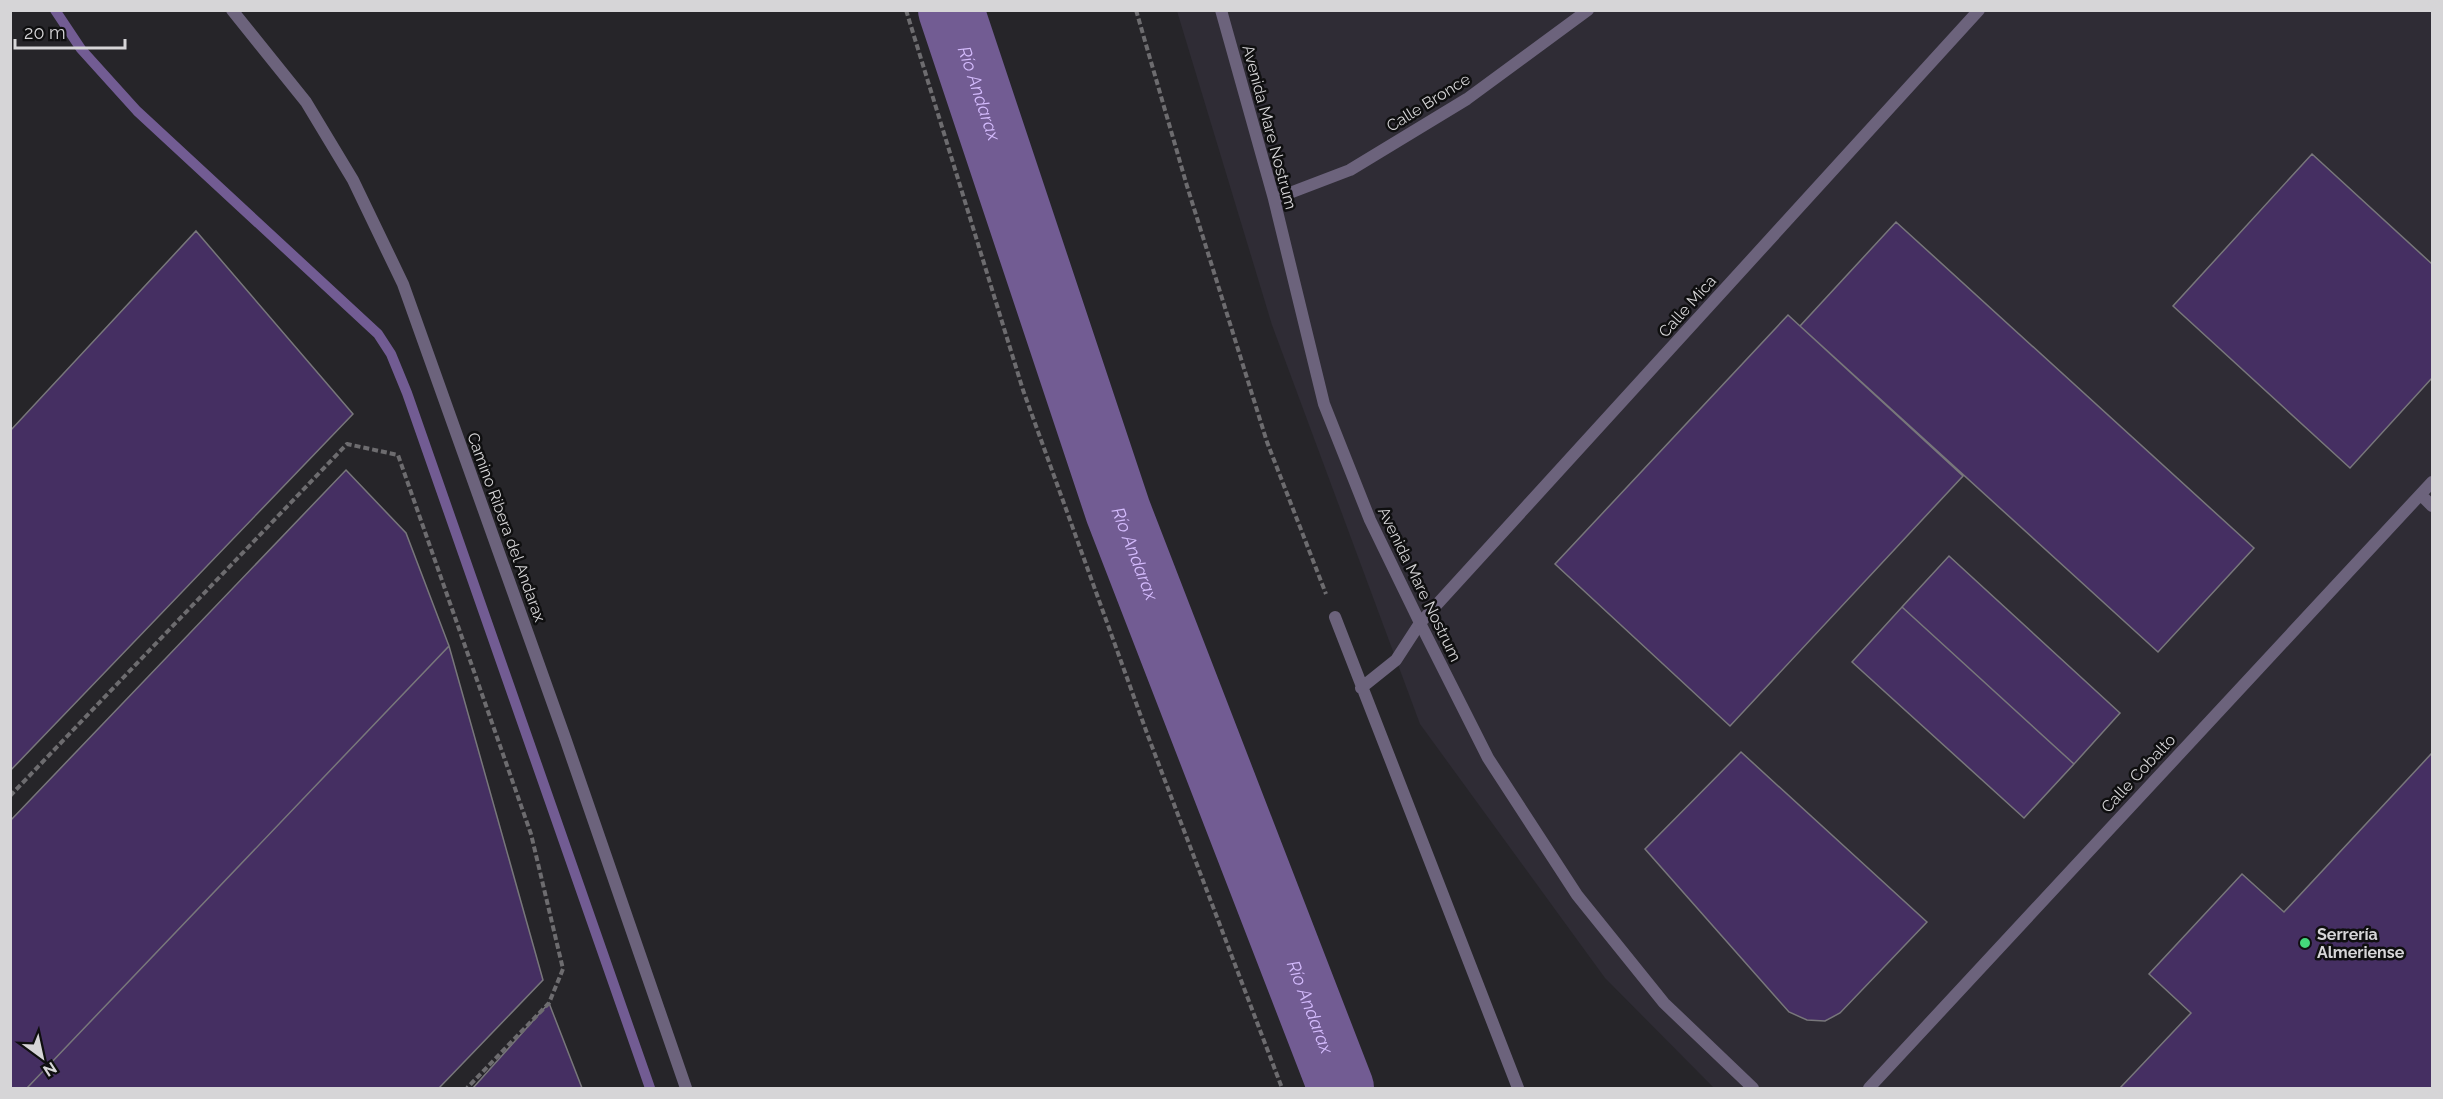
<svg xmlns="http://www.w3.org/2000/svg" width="2443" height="1099" viewBox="0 0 2443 1099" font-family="Raleway,sans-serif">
<rect width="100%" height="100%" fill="#262529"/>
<!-- built -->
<path fill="#2f2c35" d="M1177,11H2432V1088H1714L1605,978L1420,724L1272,325Z"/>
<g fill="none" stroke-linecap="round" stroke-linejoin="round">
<!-- stream -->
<path stroke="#725c93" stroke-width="10" d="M55,10L81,49L137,111L378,334L391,354L407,393L650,1088"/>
<!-- river -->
<path stroke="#725c93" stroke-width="66" id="s1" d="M951,10L1118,511L1341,1088"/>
</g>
<!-- building -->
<path fill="#452f62" stroke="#78777b" stroke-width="1.5" d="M2312,154L2432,264V378L2350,468L2173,306Z
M1896,222L2254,548L2158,652L1800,326Z
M196,231L353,414L10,771V431Z
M1788,315L1963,476L1730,726L1555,564Z
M346,470L406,533L449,646L27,1088H10V821Z
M1949,556L2120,713L2074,764L1902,607Z
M1902,607L2074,764L2024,818L1852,662Z
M449,646L543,980L439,1088H27Z
M1741,752L1927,922L1840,1013L1825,1021L1807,1020L1789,1012L1645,849Z
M2432,753V1088H2120L2191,1013L2149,974L2242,874L2284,912Z
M549,1003L582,1088H473Z"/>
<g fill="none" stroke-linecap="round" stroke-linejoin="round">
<!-- path -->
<path stroke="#6d6c6f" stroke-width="4" stroke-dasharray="6 3" stroke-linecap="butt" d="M906,10L1023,390L1148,736L1282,1088
M1136,10L1187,186L1267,442L1326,594
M10,796L347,444L398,455L531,834L563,969L549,1003L467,1088"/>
<!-- service -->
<path stroke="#6c637c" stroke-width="12" d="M1335,617L1518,1088
M1361,688L1396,660L1420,623"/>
<!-- minor -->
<path stroke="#6c637c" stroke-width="12" d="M232,10L306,102L353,180L403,284L564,735L686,1088
M1221,10L1274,199L1324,404L1370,520L1420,623L1488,758L1577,895L1664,1003L1753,1088
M1274,199L1350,170L1467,99L1588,10
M2421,495L2432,506
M1420,623L1979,10
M1869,1088L2432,482"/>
</g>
<!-- markers -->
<circle fill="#44d77b" stroke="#0f0f10" stroke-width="2" cx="2305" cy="943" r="6"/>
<g text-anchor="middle" stroke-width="5" stroke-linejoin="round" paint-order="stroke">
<!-- street labels -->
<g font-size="16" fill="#d6d5d7" stroke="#0f0f10">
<text transform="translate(1428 102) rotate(-32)" y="6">Calle Bronce</text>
<text transform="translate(1270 127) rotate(75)" y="6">Avenida Mare Nostrum</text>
<text transform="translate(1687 306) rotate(-48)" y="6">Calle Mica</text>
<text transform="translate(507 527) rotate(70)" y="6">Camino Ribera del Andarax</text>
<text transform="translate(1420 584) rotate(64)" y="6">Avenida Mare Nostrum</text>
<text transform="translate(2138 773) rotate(-47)" y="6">Calle Cobalto</text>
</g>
<!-- poi labels -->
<g font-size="16" font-weight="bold" fill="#d6d5d7" stroke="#0f0f10" text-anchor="start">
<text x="2317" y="940">Serrería<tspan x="2317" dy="18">Almeriense</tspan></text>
</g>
<!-- water labels -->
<g font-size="18" font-style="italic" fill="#d4bbfd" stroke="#0f0f10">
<text dy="6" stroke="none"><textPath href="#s1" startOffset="88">Río Andarax</textPath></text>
<text dy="6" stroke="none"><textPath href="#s1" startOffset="574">Río Andarax</textPath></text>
<text dy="6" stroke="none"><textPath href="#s1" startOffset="1060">Río Andarax</textPath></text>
</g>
</g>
<!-- border -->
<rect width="2443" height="1099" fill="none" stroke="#d6d5d7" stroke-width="24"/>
<!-- north arrow -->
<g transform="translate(42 1057) rotate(147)" stroke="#0f0f10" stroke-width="4.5" paint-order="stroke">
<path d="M0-4.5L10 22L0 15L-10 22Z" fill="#d6d5d7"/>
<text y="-9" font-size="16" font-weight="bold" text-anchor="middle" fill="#d6d5d7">N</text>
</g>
<!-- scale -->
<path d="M15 39v9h110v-9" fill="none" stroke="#d6d5d7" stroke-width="3"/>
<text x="24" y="39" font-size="18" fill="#d6d5d7" stroke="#0f0f10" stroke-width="4.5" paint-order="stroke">20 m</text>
</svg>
